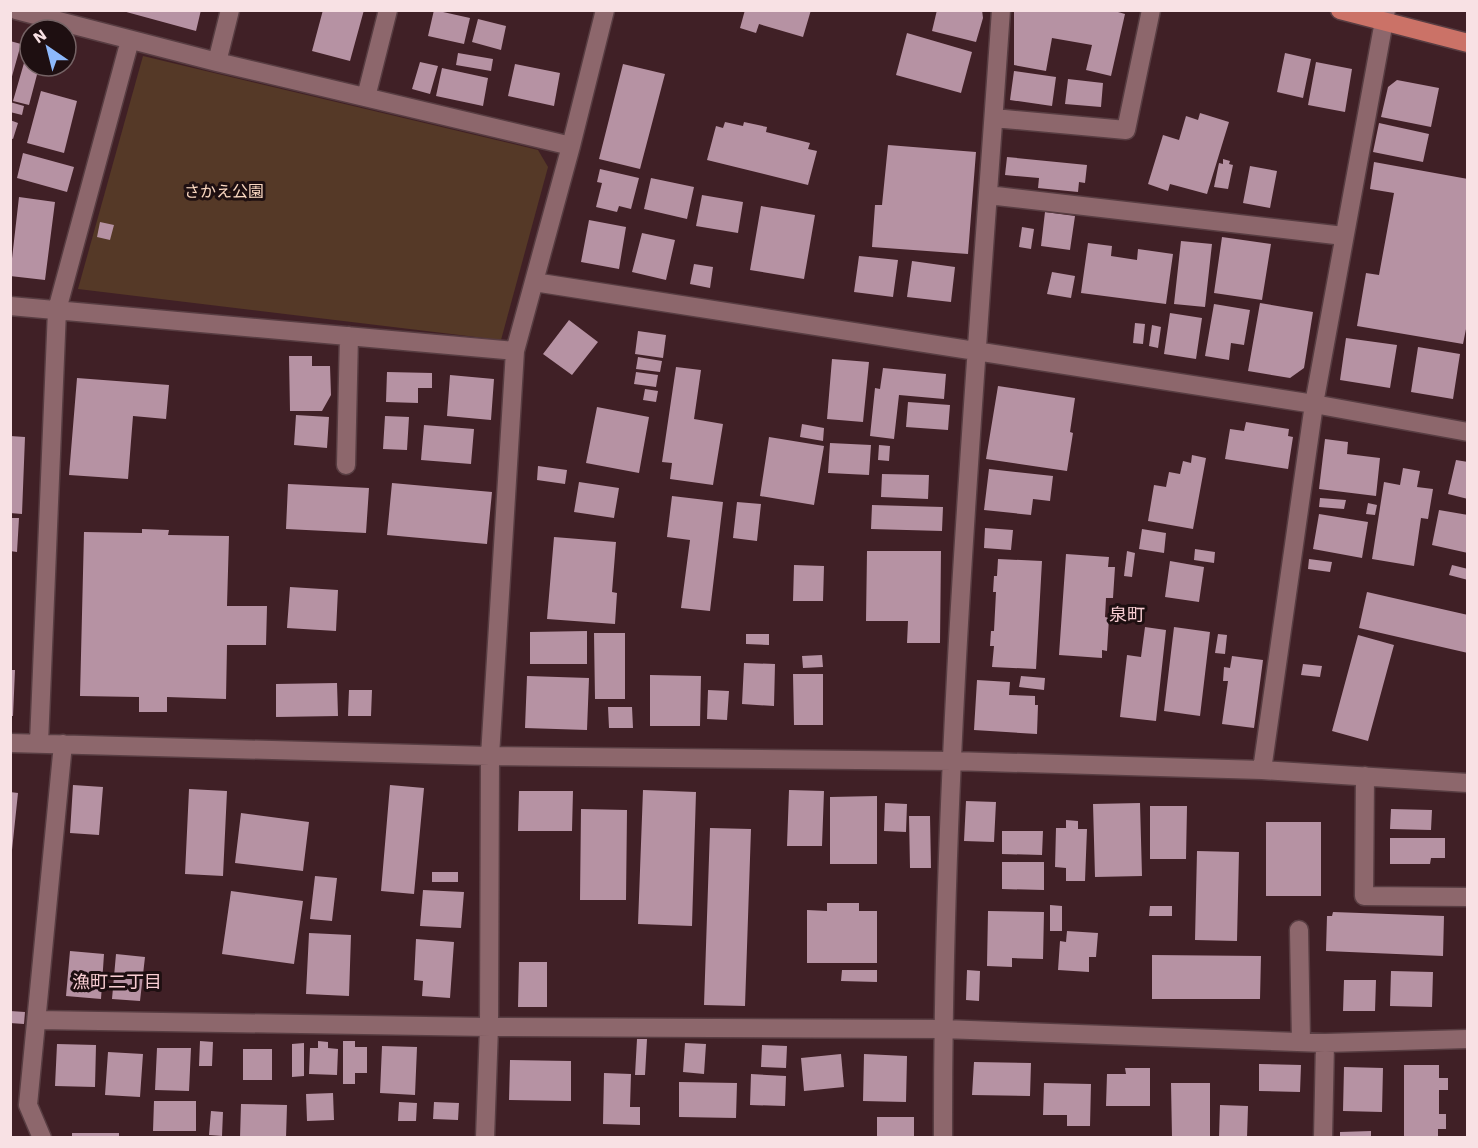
<svg xmlns="http://www.w3.org/2000/svg" width="1478" height="1148" viewBox="0 0 1478 1148" font-family="'Work Sans','Noto Sans JP',sans-serif">
<rect width="100%" height="100%" fill="#402026"/>
<!-- green -->
<path fill="#553927" d="M143,56L538,150L548,167L501,340L78,289Z"/>
<!-- building -->
<path fill="#b692a3" d="M119,10H201L196,31Z
M323,10H364L350,61L312,51Z
M434,10L470,18L464,44L428,36Z
M745,10H811L803,37L759,24L756,33L740,28Z
M937,10H982L983,18L976,42L932,31Z
M1014,10H1111L1125,14L1111,76L1086,70L1092,45L1052,38L1046,71L1014,65Z
M478,19L506,26L501,50L472,42Z
M907,33L972,52L961,93L896,75Z
M10,41L21,44L11,80L10,79Z
M458,53L493,59L491,71L456,65Z
M1285,53L1311,59L1303,98L1277,92Z
M420,62L438,66L430,94L412,89Z
M1316,62L1352,69L1345,112L1308,105Z
M24,63L30,64V66L39,67L29,105L13,101Z
M515,64L560,73L554,106L508,96Z
M623,64L665,74L640,169L599,159Z
M442,68L488,78L483,106L436,96Z
M1014,71L1056,77L1052,106L1010,100Z
M1068,79L1103,83L1101,107L1065,104Z
M1397,80L1439,88L1431,127L1381,117L1388,87Z
M41,91L77,101L64,153L27,143Z
M10,102L24,106L22,115L10,112Z
M1200,113L1229,122L1207,194L1170,184L1168,191L1148,184L1163,135L1179,140L1186,116L1198,120Z
M10,120L18,123L13,139L10,138Z
M725,122L743,126L744,122L767,127L766,132L810,143L808,149L817,151L808,185L707,160L716,126L723,128Z
M1379,123L1429,134L1423,162L1373,152Z
M888,145L976,152L968,254L872,247L875,205H882Z
M23,153L74,167L67,192L17,178Z
M1007,157L1087,165L1085,183L1079,182L1078,192L1038,188L1039,178L1005,175Z
M1223,159L1230,161L1229,164L1233,165L1228,189L1214,187L1219,163L1223,164Z
M1374,162L1468,179V319L1463,344L1357,326L1366,273L1379,275L1394,193L1370,189Z
M1250,166L1277,171L1270,208L1243,203Z
M600,169L639,178L631,209L619,206L617,212L596,207L602,183L597,182Z
M651,178L694,187L687,219L644,209Z
M702,195L743,202L738,233L696,226Z
M19,197L55,202L45,280L10,276Z
M761,206L815,215L804,279L750,270Z
M1045,212L1075,216L1070,250L1041,246Z
M589,220L626,227L619,269L581,262Z
M100,222L114,225L110,240L97,237Z
M1022,227L1034,229L1031,249L1019,247Z
M642,233L675,240L666,280L632,272Z
M1222,237L1271,244L1262,300L1214,293Z
M1181,241L1212,244L1205,307L1174,304Z
M1088,243L1112,246L1111,256L1137,260L1138,249L1173,254L1166,304L1081,293Z
M859,256L898,260L893,297L854,292Z
M912,261L955,267L951,302L907,297Z
M694,264L713,267L710,288L690,284Z
M1052,272L1075,276L1071,298L1047,294Z
M1260,303L1313,312L1304,368L1290,378L1248,371Z
M1214,304L1250,310L1244,345L1231,343L1229,360L1205,356Z
M1170,313L1202,318L1196,359L1164,354Z
M569,320L598,342L572,375L543,354Z
M1135,323L1145,324L1143,344L1133,343Z
M1152,325L1161,327L1158,348L1149,346Z
M638,331L666,335L663,358L635,354Z
M1346,338L1397,345L1390,388L1340,380Z
M1418,347L1460,354L1453,399L1411,392Z
M289,356H312V366H330L331,395L322,411H290Z
M638,357L662,361L660,372L636,369Z
M832,359L869,362L863,422L827,419Z
M676,367L701,370L694,419L723,424L713,485L670,479L672,463L662,462Z
M883,368L946,374L944,399L899,395L894,439L870,436L875,388L880,389Z
M387,372L432,373V388H418V403L386,402Z
M636,372L658,375L656,387L634,384Z
M450,375L494,379L491,420L447,416Z
M77,378L169,385L166,419L133,416L128,479L69,475Z
M998,386L1075,398L1070,432L1073,433L1067,471L986,459Z
M645,389L658,391L656,402L643,400Z
M908,402L950,405L948,430L906,427Z
M597,407L649,417L639,473L586,463Z
M296,415L329,417L327,448L294,445Z
M385,416L409,417L407,450L383,449Z
M1246,422L1289,429L1288,436L1293,437L1288,469L1225,459L1230,429L1244,431Z
M802,424L824,428L823,441L800,437Z
M424,425L474,429L471,464L421,460Z
M10,436L25,437L22,514L10,513Z
M769,437L824,446L814,505L760,496Z
M1325,439L1348,442L1347,454L1380,458L1376,496L1319,489Z
M830,443L871,445L869,475L828,473Z
M879,445L890,446L889,461L878,460Z
M1192,455L1206,458L1193,529L1148,521L1154,485L1166,487L1169,472L1180,474L1183,461L1191,463Z
M1456,460L1468,462V499L1448,494Z
M538,466L567,470L565,484L537,480Z
M1403,468L1420,471L1417,487L1433,489L1428,519L1421,518L1414,566L1372,559L1384,482L1400,485Z
M989,469L1053,476L1050,501L1033,499L1031,515L984,510Z
M882,474L929,475L928,499L881,497Z
M579,482L619,488L614,518L574,512Z
M392,483L492,492L487,544L387,535Z
M288,484L369,488L366,533L286,529Z
M672,496L723,502L710,611L681,608L690,540L667,537Z
M1320,498L1346,500L1344,509L1319,507Z
M737,502L761,504L757,541L733,538Z
M1368,503L1377,505L1375,515L1366,514Z
M872,505L943,507L942,531L871,529Z
M1439,510L1468,515V553L1432,545Z
M1319,514L1368,522L1362,558L1313,549Z
M10,518H19L17,552L10,551Z
M985,528L1013,530L1011,550L984,548Z
M142,529L169,530L168,535L229,536L227,606H267L266,645H227L226,699L167,697V712H139V697L80,696L84,532L142,533Z
M1142,529L1166,533L1164,553L1139,549Z
M554,537L616,542L612,592L617,593L615,624L547,619Z
M1195,549L1215,552L1214,563L1194,560Z
M867,551H941L940,643H907L908,621H866Z
M1127,551L1135,553L1132,577L1124,576Z
M1066,554L1109,557L1108,567H1115L1113,598H1106L1105,617L1109,618L1107,651L1102,650V658L1059,655Z
M998,559L1042,561L1036,669L992,667L994,646H990L991,631H994L996,592H993L994,576H997Z
M1309,559L1332,562L1330,572L1308,569Z
M1170,561L1204,567L1199,602L1165,597Z
M794,565L824,566L823,601H793Z
M1452,565L1468,569V580L1449,575Z
M290,587L338,590L336,631L287,628Z
M1367,592L1468,615V653L1359,628Z
M1145,627L1166,630L1156,721L1120,717L1127,655L1141,657Z
M1174,627L1210,632L1200,716L1164,711Z
M587,631V664H530V632Z
M594,633H625V699H595Z
M746,634H769V645L746,644Z
M1218,634L1227,635L1225,654L1215,653Z
M1358,635L1394,645L1368,741L1332,731Z
M822,655L823,667L803,668L802,656Z
M1232,656L1263,660L1254,728L1222,724L1228,681H1223L1224,667L1230,668Z
M744,663L775,664L774,706L742,704Z
M1303,664L1322,666L1320,677L1301,675Z
M10,670H15L13,716H10Z
M793,674H823V725H794Z
M650,675L701,676L700,726H650Z
M527,676L589,678L587,730L525,728Z
M1021,676L1045,678L1044,690L1019,687Z
M977,680L1010,682L1009,695L1035,696V705H1038L1037,734L974,730Z
M337,683L338,716L276,717V684Z
M349,690H372L371,716H348Z
M708,690L729,691L727,720L707,719Z
M608,707H632L633,728H609Z
M73,785L103,787L99,835L70,833Z
M390,785L424,788L414,894L381,891Z
M189,789L227,791L223,876L185,874Z
M643,790L696,792L692,926L638,924Z
M789,790L824,791L822,846H787Z
M519,791H573L572,831H518Z
M10,792L18,793L12,850H10Z
M877,796V864H830V797Z
M966,801L996,802L994,842L964,841Z
M885,803L907,804L906,832L884,831Z
M1140,803L1142,876L1095,877L1093,804Z
M1150,806H1187L1186,859H1150Z
M581,809L627,810L626,900H580Z
M1391,809L1432,810L1431,830L1390,829Z
M241,813L309,822L303,871L235,863Z
M909,816H930L931,868H910Z
M1066,820L1078,821V829H1087L1085,881H1066V868L1055,867L1056,828H1066Z
M1266,822H1321V896H1266Z
M710,828L751,829L745,1006L704,1005Z
M1002,831H1043L1042,855L1002,854Z
M1390,838H1445V858H1431L1430,864H1390Z
M1197,851L1239,852L1237,941L1195,940Z
M1002,862H1044V890L1002,889Z
M432,872H458V882H432Z
M315,876L337,878L332,921L310,919Z
M423,890L464,892L461,928L420,926Z
M231,891L303,901L294,964L222,954Z
M827,903H859V911H877V963H807V910L827,911Z
M1050,905L1062,906V931H1050Z
M1150,906H1172V916H1149Z
M988,911L1044,912L1043,959L1012,958V967L987,966Z
M1333,912L1444,916L1443,956L1326,951L1327,916H1332Z
M1067,931L1098,933L1096,957H1089V972L1058,970L1060,941L1066,942Z
M309,933L351,935L349,996L306,994Z
M416,939L454,942L450,998L422,996L423,981L414,980Z
M70,951L104,954L101,999L66,996Z
M116,954L145,957L140,1001L112,999Z
M1152,955L1261,956L1260,999H1152Z
M519,962H547V1007H518Z
M842,970H877V982L841,981Z
M967,970L980,971L979,1001L966,1000Z
M1391,971L1433,972L1432,1007L1390,1006Z
M1344,980H1376L1375,1011H1343Z
M10,1011L25,1012L24,1024L10,1023Z
M637,1039H647L645,1075H635Z
M200,1041L213,1042L212,1066H199Z
M318,1041L328,1042V1048L338,1049L337,1075L309,1074L310,1048H318Z
M343,1041H355V1047H367V1073H355V1084H343Z
M304,1043V1076L292,1077V1044Z
M685,1043L706,1044L704,1074L683,1072Z
M57,1044L96,1045L95,1087L55,1086Z
M762,1045L787,1046L786,1068L761,1067Z
M382,1046L417,1047L415,1095L380,1093Z
M157,1048H191L189,1091L155,1090Z
M243,1049H272V1080H243Z
M108,1052L143,1054L140,1097L105,1095Z
M841,1054L844,1087L804,1091L801,1058Z
M864,1054L907,1056L906,1102L863,1101Z
M510,1060L571,1061V1101L509,1100Z
M974,1062L1031,1063L1030,1096L972,1095Z
M1259,1064L1301,1065L1300,1092L1259,1091Z
M1404,1065H1439V1078H1448V1090H1439V1114H1446V1129H1438V1138H1404Z
M1344,1067L1383,1068L1382,1112L1343,1111Z
M1125,1068H1150V1106H1106L1107,1074H1126Z
M604,1073L631,1074L630,1107H640V1125L603,1124Z
M751,1074L786,1076L785,1106L750,1105Z
M679,1082L737,1083L736,1118L679,1117Z
M1044,1083L1091,1084L1090,1126H1067V1115H1043Z
M1171,1083H1210V1138H1172Z
M333,1093L334,1120L307,1121L306,1094Z
M154,1101H196V1131H153Z
M399,1102L417,1103L416,1121H398Z
M434,1102L459,1103L458,1120L433,1119Z
M241,1104L287,1105L286,1138H240Z
M1220,1105L1248,1106L1247,1138H1219Z
M211,1111L223,1112L222,1136L209,1135Z
M877,1117H914V1138H877Z
M1371,1131V1138H1340V1132Z
M72,1133H119V1138H72Z"/>
<g fill="none" stroke-linecap="round" stroke-linejoin="round">
<defs>
<path id="minor" d="M16,10L217,62L571,146
M217,62L230,10
M366,97L388,10
M994,118L1126,130L1151,10
M988,195L1344,236
M534,282L1314,404L1468,432
M10,306L515,351
M346,465L349,336
M10,743L490,756L952,761L1262,770L1468,783
M39,743L57,310L130,40
M1262,770L1314,404L1386,10
M1365,776L1364,896L1468,897
M1299,930L1301,1042
M37,1020L489,1027L943,1029L1325,1043L1468,1039
M42,1138L28,1105L63,744
M485,1138L489,1027L490,756L515,351L571,146L605,10
M943,1138C942,761 975,386 1001,10
M1323,1138L1325,1043"/>
<path id="major" d="M1340,10L1468,43"/>
</defs>
<!-- minor casing -->
<use href="#minor" stroke="#583d42" stroke-width="21"/>
<!-- major casing -->
<use href="#major" stroke="#583d42" stroke-width="21"/>
<!-- minor -->
<use href="#minor" stroke="#8d676c" stroke-width="18"/>
<!-- major -->
<use href="#major" stroke="#cb7267" stroke-width="18"/>
</g>
<g text-anchor="middle" stroke-width="6" stroke-linejoin="round" paint-order="stroke">
<!-- park labels -->
<g font-size="16" fill="#fad7c0" stroke="#1e0f11">
<text x="224" y="197">さかえ公園</text>
</g>
<!-- neighbourhood labels -->
<g font-size="18" fill="#f8cdd2" stroke="#1e0f11">
<text x="1127" y="621">泉町</text>
<text x="117" y="988">漁町二丁目</text>
</g>
</g>
<!-- border -->
<rect width="1478" height="1148" fill="none" stroke="#f8e1e4" stroke-width="24"/>
<!-- north arrow -->
<g transform="translate(48 48) rotate(325)"><circle r="28" fill="#1e0f11" stroke="#756365" stroke-width="1.5"/>
<path d="M0-4.5L10 22L0 15L-10 22Z" fill="#8db9fc"/>
<text y="-9" font-size="16" font-weight="bold" text-anchor="middle" fill="#f8e1e4">N</text>
</g>
</svg>
